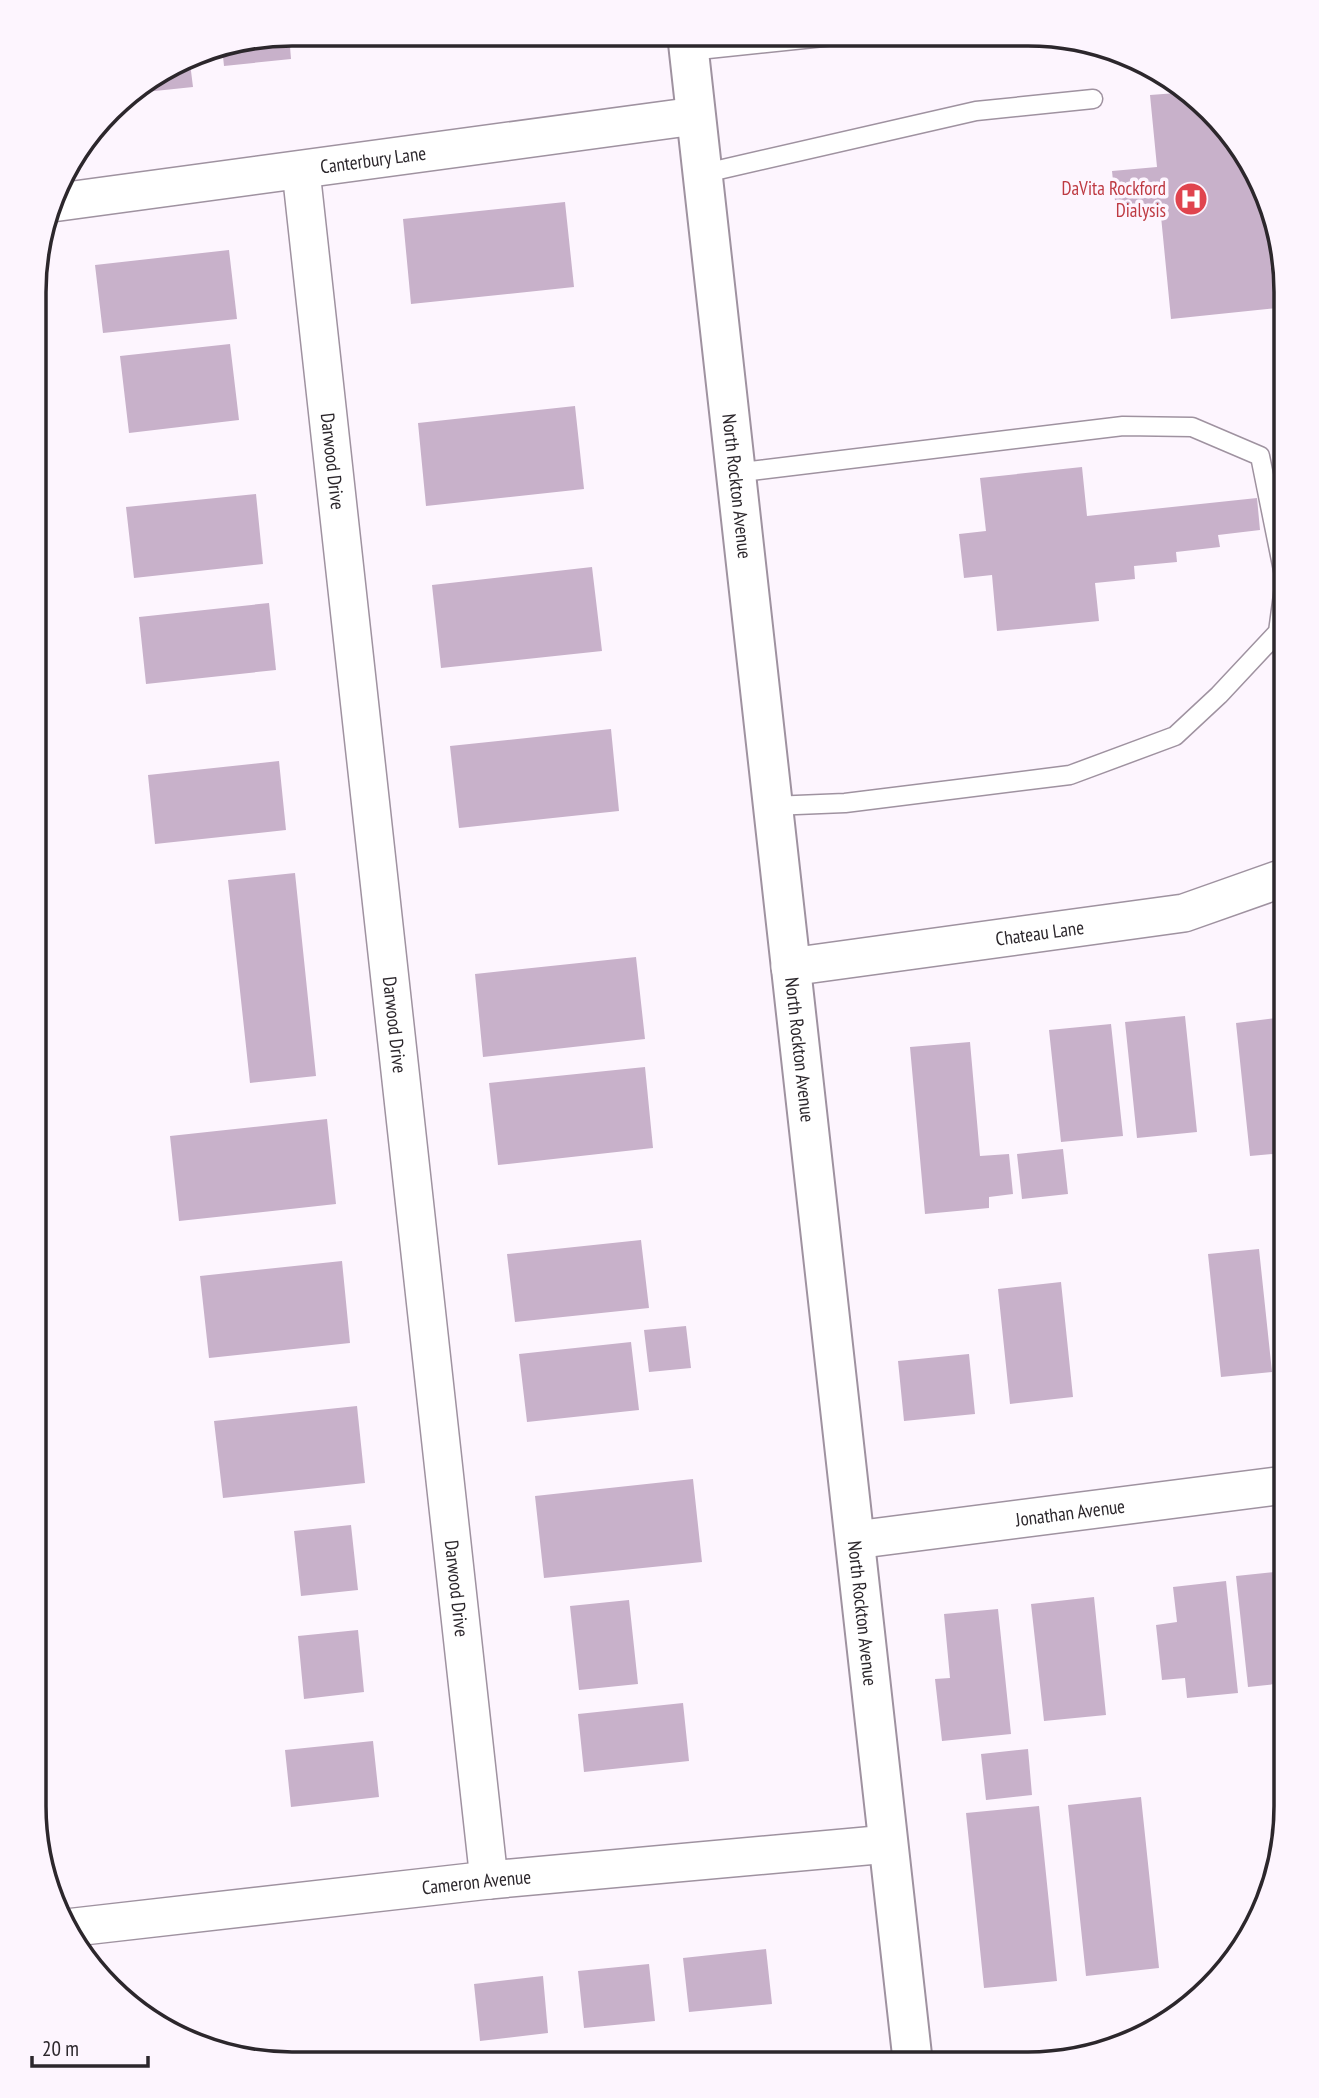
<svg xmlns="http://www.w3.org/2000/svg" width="1319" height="2098" viewBox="0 0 1319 2098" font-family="'PT Sans Narrow',sans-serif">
<rect width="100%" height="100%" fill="#fdf5fe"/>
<!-- building -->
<path fill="#c8b1ca" d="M357,33L445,34V36L358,45Z
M289,34L291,59L224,66L222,47Z
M189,55L193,87L126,94L150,79Z
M1190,92L1232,134L1266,192L1286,291V307L1171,319L1160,206L1116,210L1112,171L1157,167L1150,95Z
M565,202L574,287L411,304L403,219Z
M229,250L237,319L103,333L95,265Z
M230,344L239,420L129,433L120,356Z
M575,406L584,489L426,506L418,423Z
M1082,467L1087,516L1257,498L1260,530L1218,535L1220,547L1176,552L1177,562L1134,566L1135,579L1095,583L1099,621L997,631L992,575L964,578L959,534L986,531L980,478Z
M256,494L263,564L134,578L126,507Z
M592,567L602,651L441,668L432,585Z
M269,603L276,670L146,684L139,617Z
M611,729L619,811L459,828L450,746Z
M279,761L286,830L155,844L148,775Z
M295,873L316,1076L250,1083L228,880Z
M636,957L645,1039L483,1057L475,974Z
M1185,1016L1197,1132L1137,1138L1125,1022Z
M1285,1017V1153L1250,1156L1236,1023Z
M1111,1024L1123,1136L1061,1142L1049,1030Z
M970,1042L980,1156L1009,1154L1013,1194L989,1197V1208L925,1214L910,1047Z
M645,1067L653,1148L498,1165L489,1083Z
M327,1119L336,1204L179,1221L170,1136Z
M1063,1149L1068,1194L1022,1199L1017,1154Z
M641,1240L649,1308L515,1322L507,1254Z
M1259,1249L1272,1372L1221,1377L1208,1254Z
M342,1261L350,1343L209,1358L200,1276Z
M1061,1282L1073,1397L1010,1404L998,1289Z
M686,1326L691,1368L649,1372L644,1330Z
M631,1342L639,1410L527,1422L519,1354Z
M969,1354L975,1414L904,1421L898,1361Z
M357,1406L365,1483L223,1498L214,1421Z
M693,1479L702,1562L544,1578L535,1496Z
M351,1525L358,1590L301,1596L294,1531Z
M1285,1571V1683L1248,1687L1236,1576Z
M1226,1581L1238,1693L1187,1698L1185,1678L1162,1680L1156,1625L1177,1622L1173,1587Z
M1094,1597L1106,1715L1044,1721L1031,1604Z
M629,1600L638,1684L579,1690L570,1606Z
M998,1609L1011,1734L942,1741L935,1679L950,1678L944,1614Z
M358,1630L364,1692L304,1699L298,1636Z
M683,1703L689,1761L584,1772L578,1714Z
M373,1741L379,1797L291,1807L285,1750Z
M1028,1749L1032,1795L986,1800L981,1754Z
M1141,1797L1159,1968L1086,1976L1068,1805Z
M1039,1806L1057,1981L984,1988L966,1813Z
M766,1949L772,2004L689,2012L683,1958Z
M649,1964L655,2021L584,2028L578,1971Z
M543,1976L548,2033L480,2041L474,1984Z"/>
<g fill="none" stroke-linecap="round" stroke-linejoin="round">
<defs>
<path id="lane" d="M689,51L843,35
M701,174L976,111L1093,99
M734,473L1123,426L1192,427L1260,456L1285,580L1278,632L1219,695L1175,736L1070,775L845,803L772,806"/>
<g id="street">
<path id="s1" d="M301,171L489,1880"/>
<path id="s2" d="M52,203L695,116"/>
<path id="s3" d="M790,967L1184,913L1286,877"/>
<path id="s4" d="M855,1540L1285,1485"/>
<path id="s5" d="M66,1928L489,1880L888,1844"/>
</g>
<g id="secondary">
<path id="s6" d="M687,34L913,2064"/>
</g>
</defs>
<!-- lane casing -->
<use href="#lane" stroke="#9f92a0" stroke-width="21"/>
<!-- street casing -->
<use href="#street" stroke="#9f92a0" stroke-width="40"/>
<!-- secondary casing -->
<use href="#secondary" stroke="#9f92a0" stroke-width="42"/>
<!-- lane -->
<use href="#lane" stroke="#fff" stroke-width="18"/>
<!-- street -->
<use href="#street" stroke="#fff" stroke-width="37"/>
<!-- secondary -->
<use href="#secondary" stroke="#fff" stroke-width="38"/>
</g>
<!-- icons -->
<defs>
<symbol id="hospital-disc" viewBox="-11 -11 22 22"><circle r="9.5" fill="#e0444e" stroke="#fdf5fe"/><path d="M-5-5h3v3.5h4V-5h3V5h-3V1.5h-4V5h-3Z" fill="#fff"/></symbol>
</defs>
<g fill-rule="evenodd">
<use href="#hospital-disc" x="1172" y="180" width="38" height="38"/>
</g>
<g text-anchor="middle" stroke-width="7" stroke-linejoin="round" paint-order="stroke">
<!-- street labels -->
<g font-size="19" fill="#2c272c" stroke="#fdf5fe">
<text dy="7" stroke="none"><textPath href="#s2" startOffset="324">Canterbury Lane</textPath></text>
<text dy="7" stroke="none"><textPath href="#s1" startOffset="292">Darwood Drive</textPath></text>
<text dy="7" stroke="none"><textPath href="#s6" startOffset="455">North Rockton Avenue</textPath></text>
<text dy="7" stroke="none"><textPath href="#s3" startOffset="252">Chateau Lane</textPath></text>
<text dy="7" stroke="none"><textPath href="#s1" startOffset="859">Darwood Drive</textPath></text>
<text dy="7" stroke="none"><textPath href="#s6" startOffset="1022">North Rockton Avenue</textPath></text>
<text dy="7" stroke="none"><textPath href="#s4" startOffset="217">Jonathan Avenue</textPath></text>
<text dy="7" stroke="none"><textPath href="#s1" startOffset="1426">Darwood Drive</textPath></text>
<text dy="7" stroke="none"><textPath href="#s6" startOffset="1589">North Rockton Avenue</textPath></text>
<text dy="7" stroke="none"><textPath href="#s5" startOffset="413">Cameron Avenue</textPath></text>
</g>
<!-- health labels -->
<g font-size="19" fill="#be3a42" stroke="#fdf5fe" text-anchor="end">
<text x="1166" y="195">DaVita Rockford<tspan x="1166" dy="22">Dialysis</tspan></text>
</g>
</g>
<!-- crop -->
<path d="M0 0H1319V2098H0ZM292 46H1028A246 246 0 0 1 1274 292V1806A246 246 0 0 1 1028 2052H292A246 246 0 0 1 46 1806V292A246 246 0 0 1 292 46Z" fill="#fdf5fe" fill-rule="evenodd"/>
<path fill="none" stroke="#2c272c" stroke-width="3.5" d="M292 46H1028A246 246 0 0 1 1274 292V1806A246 246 0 0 1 1028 2052H292A246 246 0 0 1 46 1806V292A246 246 0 0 1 292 46Z"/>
<!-- scale -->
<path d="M32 2056v10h116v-10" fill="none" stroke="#2c272c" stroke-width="3.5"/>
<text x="42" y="2056" font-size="21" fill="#2c272c" stroke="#fdf5fe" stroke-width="5" paint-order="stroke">20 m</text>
</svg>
